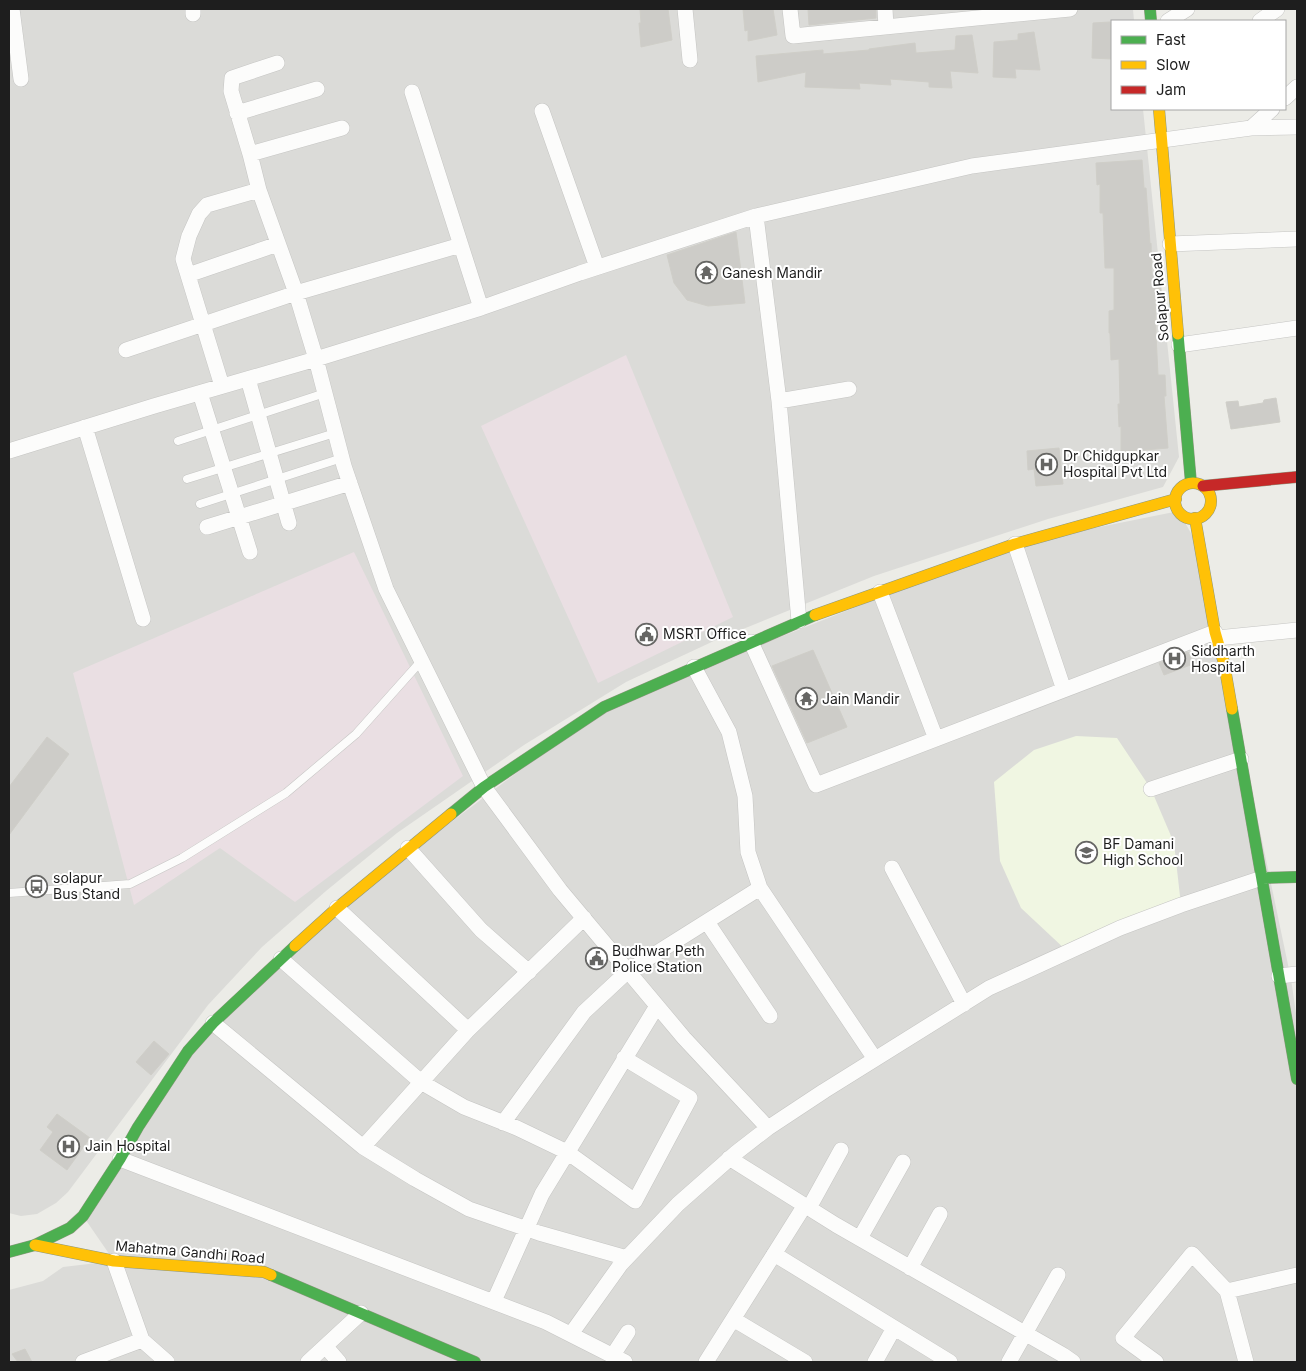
<svg xmlns="http://www.w3.org/2000/svg" width="1306" height="1371" viewBox="0 0 1306 1371" font-family="Inter,sans-serif">
<rect width="100%" height="100%" fill="#ecece7"/>
<!-- residential -->
<path fill="#dbdbd8" d="M9,9H1133L1134,21H1112V109H1143L1179,457L1163,487L1048,519L874,576L716,640L626,682L524,745L397,833L326,891L262,947L208,1005L68,1192L56,1203L37,1214L21,1216L9,1213Z
M1179,511L1202,554L1291,979L1297,1020V1362H9V1290L43,1281L63,1267L114,1261L83,1216L213,1023L337,908L604,707L1015,544Z"/>
<!-- industrial -->
<path fill="#eadfe3" d="M626,355L733,617L598,683L481,426Z
M354,552L463,776L295,902L220,848L134,905L73,673Z"/>
<!-- education -->
<path fill="#f0f6e2" d="M1076,736L1117,738L1151,789L1174,843L1181,905L1067,951L1021,908L1000,861L994,782L1034,750Z"/>
<!-- building -->
<path fill="#cdccc8" stroke="#cfcec8" d="M640,9H668L672,40L641,47L639,23H641Z
M743,9H773L777,35L748,41V30L745,31Z
M808,9H876V18L809,25Z
M1110,22L1112,36V59L1092,58L1093,23Z
M1034,32L1040,70L1015,69L1016,78L993,77L994,42L1018,40V34Z
M972,35L978,73L950,71L952,88L929,87V82L890,79L891,85L859,83L860,89L805,87L806,72L758,82L756,56L823,50V54L869,50V49L915,43L916,53L955,50L956,36Z
M1142,160L1144,188H1146L1150,244L1151,243L1152,275L1160,274L1161,295L1155,296L1156,335L1158,375H1165L1166,396H1164L1168,448L1121,452V426L1119,427L1118,404H1120L1119,359L1111,360L1110,333H1109V311L1114,310V268H1105L1103,213H1100V184L1097,185L1096,163Z
M736,232L745,303L708,306L687,300L674,283L667,255Z
M1276,398L1280,422L1231,429L1226,402L1238,401L1239,407L1263,403L1264,400Z
M1059,448L1063,484L1036,486L1034,469L1028,470L1027,451Z
M813,650L847,727L807,743L772,666Z
M1188,652L1193,664L1164,675L1159,663Z
M47,737L69,754L9,835V787Z
M154,1041L169,1054L151,1075L136,1062Z
M57,1114L90,1138L67,1170L40,1150L53,1132L47,1127Z
M25,1349L32,1362H18L12,1354Z"/>
<g fill="none" stroke-linecap="round" stroke-linejoin="round">
<defs>
<path id="lane" d="M178,441L325,393
M187,479L335,433
M200,504L342,458
M9,893L130,884L182,858L286,793L356,734L422,660"/>
<path id="street" d="M12,9L21,79
M685,9L690,60
M790,9L793,36L1070,9
M885,9L886,27
M193,14V9
M1168,21L1187,9
M1260,21L1277,9
M277,63L232,78L231,91L250,154L259,190L296,293L316,359L344,466L386,589L484,787L560,890L684,1038L768,1128
M412,92L481,308
M1285,98L1297,87
M542,111L597,267
M237,113L317,89
M1251,128L1272,109
M250,154L342,128
M756,216L779,401L799,621
M1170,244L1297,239
M188,275L278,244
M1179,345L1297,328
M126,350L296,293L461,245
M248,379L289,523
M222,386L183,259L189,236L199,214L207,205L259,190
M200,393L250,552
M779,401L849,389
M85,427L143,619
M9,451L154,406L316,359L481,308L580,273L756,216L972,166L1251,128L1297,127
M207,527L350,483
M1015,544L1064,690
M880,592L936,739
M1217,638L1297,630
M751,642L816,785L1215,632
M694,667L729,732L745,796L748,852L760,888L875,1059
M1151,789L1241,759
M408,848L481,930L529,972
M892,868L964,1004
M337,908L468,1030
M707,922L770,1016
M281,959L421,1082L464,1107L517,1128L567,1152L635,1201L690,1098L624,1058
M1279,976L1297,974
M213,1023L363,1147L415,1179L469,1209L539,1233L627,1258
M503,1123L584,1012L628,971L760,888
M363,1147L468,1030L584,918
M729,1158L836,1225L1063,1355L1073,1362
M120,1159L546,1322L625,1362
M809,1208L841,1150
M860,1238L903,1162
M774,1254L950,1362
M114,1261L142,1340L167,1362
M910,1268L940,1214
M494,1301L542,1194L657,1006
M733,1319L805,1362
M571,1334L621,1264L678,1204L737,1152L768,1128L824,1091L989,988L1120,928L1181,905L1262,878
M326,1347L339,1362
M613,1355L628,1332
M83,1362L142,1340
M308,1362L361,1313
M706,1362L805,1205
M875,1362L894,1328
M1009,1362L1058,1275
M1156,1362L1123,1338L1192,1254L1227,1291
M1246,1362L1227,1291L1297,1275"/>
<path id="fast" d="M1150,9L1151,21
M1178,334L1191,483
M1232,709L1297,1079
M451,814L484,787L604,707L815,615
M1262,878L1297,877
M9,1252L35,1245L70,1228L83,1216L120,1159L138,1127L188,1051L213,1023L295,946
M271,1275L475,1362"/>
<path id="slow" d="M1159,109L1178,334
M1175 501a18 18 0 1 1 36 0a18 18 0 1 1-36 0Z
M1195,518L1215,632L1224,663L1232,709
M815,615L1015,544L1176,499
M295,946L337,908L451,814
M35,1245L114,1261L264,1272L271,1275"/>
<path id="jam" d="M1203,486L1297,477"/>
</defs>
<!-- lane casing -->
<use href="#lane" stroke="#c5c5c3" stroke-width="9"/>
<!-- street casing -->
<use href="#street" stroke="#c5c5c3" stroke-width="16"/>
<!-- fast casing -->
<use href="#fast" stroke="#8d977e" stroke-width="12"/>
<!-- slow casing -->
<use href="#slow" stroke="#8d977e" stroke-width="12"/>
<!-- jam casing -->
<use href="#jam" stroke="#8d977e" stroke-width="12"/>
<!-- lane -->
<use href="#lane" stroke="#fcfcfb" stroke-width="8"/>
<!-- street -->
<use href="#street" stroke="#fcfcfb" stroke-width="15"/>
<!-- fast -->
<use href="#fast" stroke="#4caf50" stroke-width="11"/>
<!-- slow -->
<use href="#slow" stroke="#ffc107" stroke-width="11"/>
<!-- jam -->
<use href="#jam" stroke="#c62828" stroke-width="11"/>
</g>
<!-- icons -->
<defs>
<symbol id="temple-ring" viewBox="-11 -11 22 22"><circle r="9.5" fill="#fff" stroke="#666664" stroke-width="1.5"/><path d="M0-6L5-2H3V0L6.5 2.5H4V6H1.5V3h-3V6H-4V2.5H-6.5L-3 0V-2H-5Z" fill="#666664"/></symbol>
<symbol id="hospital-ring" viewBox="-11 -11 22 22"><circle r="9.5" fill="#fff" stroke="#666664" stroke-width="1.5"/><path d="M-5-5h3v3.5h4V-5h3V5h-3V1.5h-4V5h-3Z" fill="#666664"/></symbol>
<symbol id="civic-ring" viewBox="-11 -11 22 22"><circle r="9.5" fill="#fff" stroke="#666664" stroke-width="1.5"/><path d="M-.6-6.5H3V-4.5H.6V-3L4-1V1h2V6H-6V1h2V-1L-.6-3ZM-1.2 2.5V6h2.4V2.5Z" fill="#666664"/></symbol>
<symbol id="university-ring" viewBox="-11 -11 22 22"><circle r="9.5" fill="#fff" stroke="#666664" stroke-width="1.5"/><path d="M0-5L7-2L0 1L-7-2ZM-4 1L0 2.5L4 1V4Q0 6-4 4Z" fill="#666664"/></symbol>
<symbol id="bus-ring" viewBox="-11 -11 22 22"><circle r="9.5" fill="#fff" stroke="#666664" stroke-width="1.5"/><path d="M-5-6H5V4H4V6H2V4H-2V6H-4V4H-5ZM-3.5-4V0h7V-4ZM-3.5 1.2v1.5H-2V1.2ZM2 1.2v1.5H3.5V1.2Z" fill="#666664"/></symbol>
</defs>
<g fill-rule="evenodd">
<use href="#temple-ring" x="694" y="260" width="25" height="25"/>
<use href="#hospital-ring" x="1034" y="452" width="25" height="25"/>
<use href="#civic-ring" x="634" y="622" width="25" height="25"/>
<use href="#hospital-ring" x="1162" y="646" width="25" height="25"/>
<use href="#temple-ring" x="794" y="686" width="25" height="25"/>
<use href="#university-ring" x="1074" y="840" width="25" height="25"/>
<use href="#bus-ring" x="24" y="874" width="25" height="25"/>
<use href="#civic-ring" x="584" y="946" width="25" height="25"/>
<use href="#hospital-ring" x="56" y="1134" width="25" height="25"/>
</g>
<g text-anchor="middle" stroke-width="4" stroke-linejoin="round" paint-order="stroke">
<!-- poi labels -->
<g font-size="14" fill="#1e1e1e" stroke="#fff" text-anchor="start">
<text x="722" y="278">Ganesh Mandir</text>
<text x="1063" y="461">Dr Chidgupkar<tspan x="1063" dy="16">Hospital Pvt Ltd</tspan></text>
<text x="663" y="639">MSRT Office</text>
<text x="1191" y="656">Siddharth<tspan x="1191" dy="16">Hospital</tspan></text>
<text x="822" y="704">Jain Mandir</text>
<text x="1103" y="849">BF Damani<tspan x="1103" dy="16">High School</tspan></text>
<text x="53" y="883">solapur<tspan x="53" dy="16">Bus Stand</tspan></text>
<text x="612" y="956">Budhwar Peth<tspan x="612" dy="16">Police Station</tspan></text>
<text x="85" y="1151">Jain Hospital</text>
</g>
<!-- street labels -->
<g font-size="14" fill="#1e1e1e" stroke="#fff">
<text transform="translate(1160 297) rotate(-95)" y="5">Solapur Road</text>
<text transform="translate(190 1252) rotate(5)" y="5">Mahatma Gandhi Road</text>
</g>
</g>
<!-- border -->
<rect width="1306" height="1371" fill="none" stroke="#1e1e1e" stroke-width="20"/>
<!-- legend -->
<rect x="1111" y="20" width="175" height="90" fill="#ffffff" stroke="#a5a5a5"/>
<rect x="1121" y="36" width="25" height="8" fill="#4caf50" stroke="#a5a5a5"/>
<text x="1156" y="45" font-size="15" fill="#1e1e1e">Fast</text>
<rect x="1121" y="61" width="25" height="8" fill="#ffc107" stroke="#a5a5a5"/>
<text x="1156" y="70" font-size="15" fill="#1e1e1e">Slow</text>
<rect x="1121" y="86" width="25" height="8" fill="#c62828" stroke="#a5a5a5"/>
<text x="1156" y="95" font-size="15" fill="#1e1e1e">Jam</text>
</svg>
